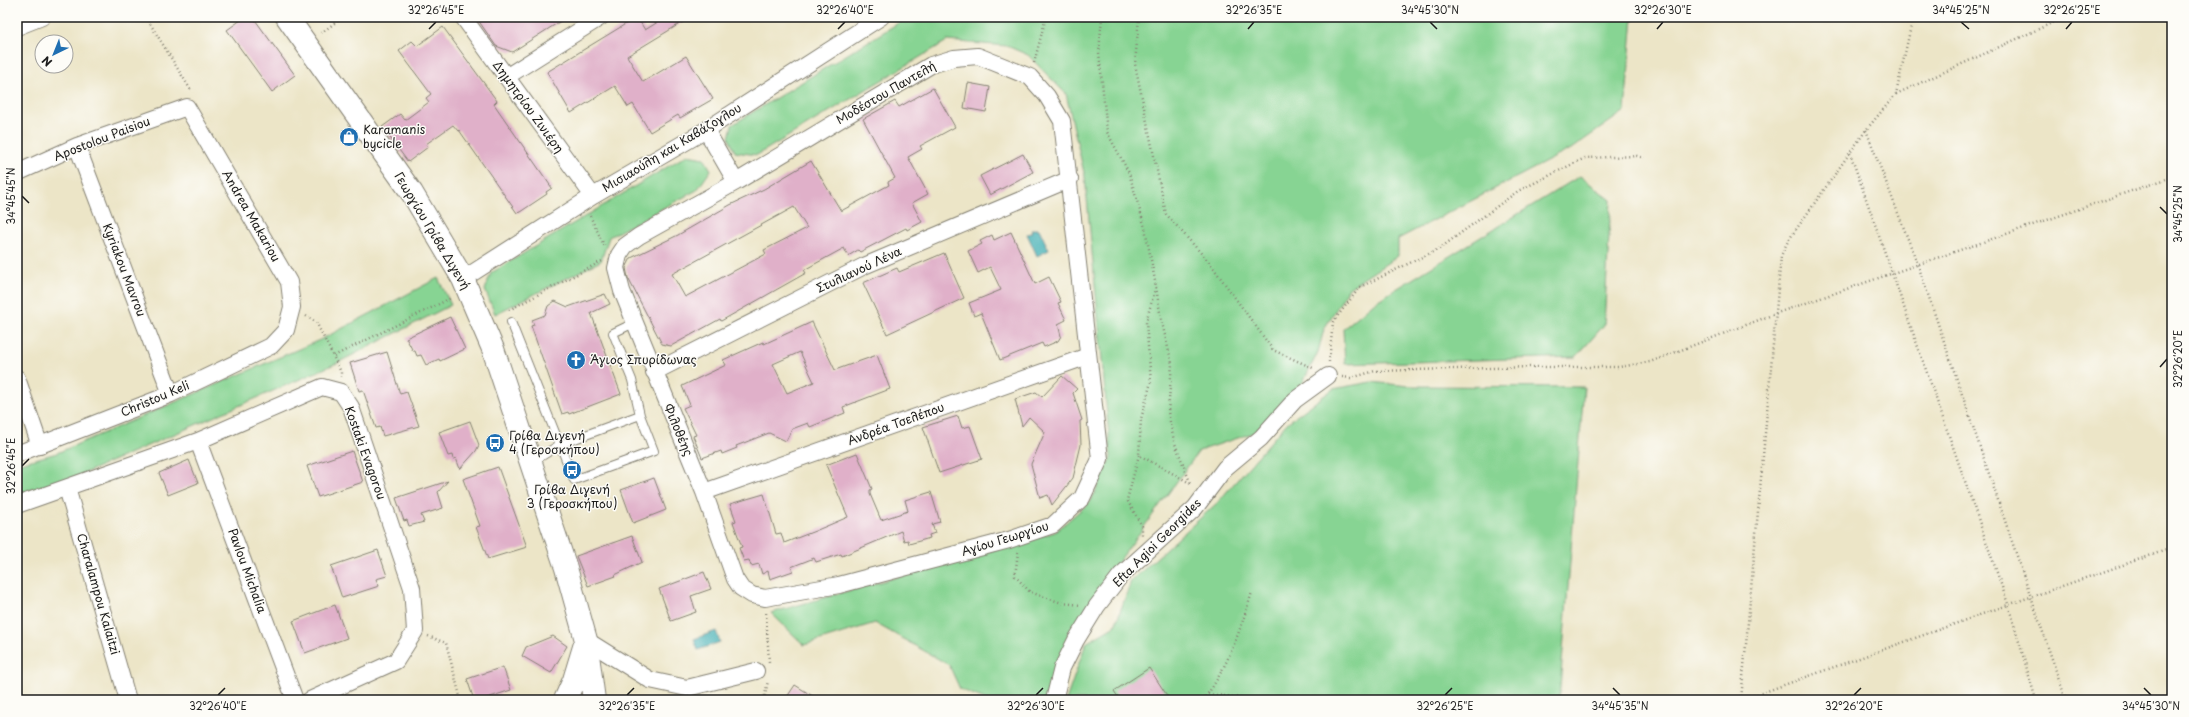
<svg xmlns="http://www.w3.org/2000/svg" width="2189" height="717" viewBox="0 0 2189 717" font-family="'Playpen Sans',sans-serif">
<rect width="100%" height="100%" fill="#fdfcf7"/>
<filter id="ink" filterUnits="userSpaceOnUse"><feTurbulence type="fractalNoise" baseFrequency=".025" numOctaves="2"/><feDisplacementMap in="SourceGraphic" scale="8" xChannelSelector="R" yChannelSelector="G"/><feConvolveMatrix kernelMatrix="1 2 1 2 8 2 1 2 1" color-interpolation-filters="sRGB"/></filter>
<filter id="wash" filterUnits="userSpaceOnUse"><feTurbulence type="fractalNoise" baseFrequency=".012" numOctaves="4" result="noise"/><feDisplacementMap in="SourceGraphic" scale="16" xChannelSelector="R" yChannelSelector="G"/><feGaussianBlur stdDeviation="0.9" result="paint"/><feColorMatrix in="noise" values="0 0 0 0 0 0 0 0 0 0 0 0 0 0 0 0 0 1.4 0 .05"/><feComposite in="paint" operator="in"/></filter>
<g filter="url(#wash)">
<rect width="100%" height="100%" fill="#ece5c7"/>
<!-- green -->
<path fill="#87d493" stroke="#527858" d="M908,17H1633L1625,111L1571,149L1398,239V256L1349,288L1324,329L1318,352L1302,384L1253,433L1199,451L1091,600L1054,669L1045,700H987L960,689L949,665L875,623L804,645L771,613L1055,532L1091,501L1111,457L1085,177L1066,94L1028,55L1007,46L947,41L757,155L735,152L729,138L732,125Z
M687,155L704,158L711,170L697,190L609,237L601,261L495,314L485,290L491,273Z
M1580,176L1611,200L1604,325L1576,357L1345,364L1343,329L1375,302Z
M438,278L451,305L337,363L76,477L17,494V464L57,453L322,339Z
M1371,382L1409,386L1584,387L1559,700H1066L1086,643L1115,626L1131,581L1217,503L1287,423L1333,389Z"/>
<!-- water -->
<path fill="#3daeb4" stroke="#2c6568" d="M1032,229H1039L1049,250L1037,256L1027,234L1031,233Z
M716,631L720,642L698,650L694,639Z"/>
<g id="blocks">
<!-- building -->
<path fill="#e0b0c9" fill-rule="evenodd" d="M245,17H253L295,75L272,92L227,30Z
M476,17H567L512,52L496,46Z
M637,17L645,30L666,17H691L627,56L643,82L686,56L713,99L680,118L678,115L650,132L633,104L628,107L615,86L571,113L547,72Z
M443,27L497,101L494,104L552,188L546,192L547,194L520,212L517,213L459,130L458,131L453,125L426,144L428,147L408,162L382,127L400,114L405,120L429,102L426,98L431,94L399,51L412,41L417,46Z
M968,83L990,87L986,112L964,108Z
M933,88L955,127L920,146L922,149L908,157L928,194L912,203L922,222L907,230L906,228L860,252L858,250L848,256L844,248L804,270L806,273L721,321L720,319L671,346L662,344L628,278L626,268L631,258L678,235L730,205L764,189L811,161L841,211L889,185L888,182L895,178L863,119L895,101L899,107ZM794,207L807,228L764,250L766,254L685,297L672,274Z
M1023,154L1033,172L990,195L980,176Z
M1011,232L1035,284L1049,277L1061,302L1058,303L1066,320L1058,324L1061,336L1058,341L1044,347L1042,343L1000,360L981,313L974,316L969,303L1001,290L990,267L978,273L968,251L982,244L980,241L992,235L994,240Z
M944,253L964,298L887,334L863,283L897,268L899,272Z
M605,294L610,304L591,313L621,394L569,414L568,412L562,414L531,326L534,325L532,320L545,315L548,306L555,301L568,307Z
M450,317L465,349L440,361L439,359L426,365L421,355L417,356L415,351H413L406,338Z
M812,322L835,370L877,355L890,389L843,407L845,413L810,427L808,423L792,429L786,441L769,433L736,446L737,448L722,454L721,451L702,458L693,436L696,435L683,408L690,405L682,386L726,365L723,360L763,342L764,344ZM800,352L814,382L787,393L773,364Z
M387,352L400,394L407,392L419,426L383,436L380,427L376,428L363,390L359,391L350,363Z
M1062,376L1077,389L1073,393L1082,420L1080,421L1081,445L1073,478L1052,505L1048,495L1040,498L1031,464L1045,432L1029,417L1022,426L1015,399L1036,392L1042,397Z
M958,416L962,428L970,426L982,459L939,473L923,427Z
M470,421L479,445L476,451L460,469L456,458L453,459L452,455L448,456L439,432Z
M352,451L363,482L318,497L307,466Z
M857,453L872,489L870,490V494L881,520L908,511L905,500L931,492L940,522L932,524L935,533L929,535L930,538L909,544L908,540L904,541L901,531L842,556L841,554L816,562L814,558L791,567L793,571L770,579L768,571L762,574L759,564L751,566L749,560L744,561L739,548L742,547L733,522L736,521L730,504L764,494L776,534L781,533L784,543L815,531L848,517L826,465Z
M189,460L198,483L168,495L159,473Z
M498,467L527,547L488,559L476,527L480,526L463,479Z
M654,478L666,510L633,523L621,490Z
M448,481L438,492L443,508L421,515L424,522L409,526L407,520L404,521L396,498Z
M632,536L642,562L615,575L616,576L588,586L576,556Z
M378,550L387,576L376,579L379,586L342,598L331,566Z
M704,572L711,589L691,596L696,612L671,621L659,589Z
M335,605L347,638L305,653L293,621Z
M553,636L567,646L551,673L522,656L526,647Z
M503,667L511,690L481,700H474L467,679Z
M1149,668L1170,700H1120L1114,691Z
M795,685L819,700H785Z"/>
</g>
</g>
<g filter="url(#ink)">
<use href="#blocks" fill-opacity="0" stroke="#848072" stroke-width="1"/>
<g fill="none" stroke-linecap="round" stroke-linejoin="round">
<defs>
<path id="lane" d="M511,322L574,480L654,451L640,415L632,380L613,333L634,323
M532,462L561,444L640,415"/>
<path id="street" d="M463,17L593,196
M17,27L42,17
M978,56L1030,77L1047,96L1062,121L1100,459L1082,498L1053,525L1009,540L839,585L765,598L752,595L741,588L735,579L704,492L622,291L616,268L619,255L625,246L639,236L736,182L931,65L954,58Z
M506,77L601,17
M706,130L736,182
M77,146L171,394
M17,173L77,146L187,107L289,282L292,307L286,330L271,346L171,394L17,454
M463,279L593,196L706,130L881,17
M654,372L864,266L1070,179
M17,378L40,446
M198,441L295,700
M67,488L128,700
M704,492L1088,356
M17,505L198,441L322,387L341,392L351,407L412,588L415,631L396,661L310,700
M586,640L650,680L687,688L756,671
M1054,700L1062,668L1076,640L1097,606L1121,575L1195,508L1225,468L1261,438L1295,400L1328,376"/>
<path id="secondary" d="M287,17L412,193L463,279L493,349L566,568L586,640L594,700
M565,700L574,680L584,647"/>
</defs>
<!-- lane casing -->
<use href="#lane" stroke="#848072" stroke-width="10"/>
<!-- street casing -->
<use href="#street" stroke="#848072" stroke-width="18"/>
<!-- secondary casing -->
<use href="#secondary" stroke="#848072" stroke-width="24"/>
<!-- path -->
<path stroke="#848072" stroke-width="2.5" stroke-dasharray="1 3" stroke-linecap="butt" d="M146,17L192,92
M1102,17L1099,52L1107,132L1129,173L1145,228L1156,286L1146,322L1151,382L1141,419L1139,455L1190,483L1191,486
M1139,17L1135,64L1166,214L1209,262L1273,350L1313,368
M321,33L343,17
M1034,63L1046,17
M1896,94L2065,17
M1866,130L1918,265L2066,700
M1850,153L2008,604L2036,700
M590,216L605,247
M1156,287L1161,319L1172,364L1168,412L1174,441L1190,482
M509,310L602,261
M306,316L316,322L341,372V377
M334,356L451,298
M1329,362L1333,322L1360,287L1439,249L1518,191L1585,158L1637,156L1644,158
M1342,377L1351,378L1375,371L1532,367H1619L1650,362L1777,313L2172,177
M1139,455L1127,500L1142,526V535
M1018,552L1015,576L1030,592L1062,603L1081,605
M766,613L769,662
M428,636L446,643L461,700
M1208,694L1257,700
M764,700L768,681
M1203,700C1227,670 1241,628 1252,592
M1741,700L1781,256L1788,241L1866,130L1896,94L1913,17
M1742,700L2016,602L2172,548"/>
<!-- lane -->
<use href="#lane" stroke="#fff" stroke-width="8"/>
<!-- street -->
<use href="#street" stroke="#fff" stroke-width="16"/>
<!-- secondary -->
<use href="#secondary" stroke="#fff" stroke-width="22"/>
</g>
</g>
<!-- ticks -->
<path fill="none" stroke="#1c1c1c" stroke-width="1.5" d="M1430,22L1437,29M1961,22L1969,29M429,29L436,22M838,29L845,22M1248,29L1254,22M1657,29L1663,22M2066,29L2072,22M22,196L29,203M2160,207L2167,214M2160,367L2167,359M22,466L29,459M1613,688L1620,695M2144,688L2151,695M218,695L225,688M627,695L634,688M1036,695L1043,688M1445,695L1452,688M1854,695L1861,688"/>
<!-- icons -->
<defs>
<symbol id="shop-disc" viewBox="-11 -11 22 22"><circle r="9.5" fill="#1f6fb2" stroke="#fdfcf7"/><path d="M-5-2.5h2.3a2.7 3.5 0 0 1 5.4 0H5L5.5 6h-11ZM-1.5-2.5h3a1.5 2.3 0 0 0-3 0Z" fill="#fff"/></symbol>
<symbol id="church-disc" viewBox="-11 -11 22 22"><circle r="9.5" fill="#1f6fb2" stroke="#fdfcf7"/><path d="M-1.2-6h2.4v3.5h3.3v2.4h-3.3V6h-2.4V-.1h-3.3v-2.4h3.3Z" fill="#fff"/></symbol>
<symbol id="bus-disc" viewBox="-11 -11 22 22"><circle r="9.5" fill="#1f6fb2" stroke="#fdfcf7"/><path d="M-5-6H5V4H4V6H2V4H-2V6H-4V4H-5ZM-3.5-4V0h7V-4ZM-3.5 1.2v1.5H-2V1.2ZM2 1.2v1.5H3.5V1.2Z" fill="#fff"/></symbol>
</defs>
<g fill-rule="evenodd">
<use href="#shop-disc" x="338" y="126" width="22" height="22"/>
<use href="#church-disc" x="565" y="349" width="22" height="22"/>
<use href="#bus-disc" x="484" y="432" width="22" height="22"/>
<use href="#bus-disc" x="561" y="459" width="22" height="22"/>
</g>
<g text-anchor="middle" stroke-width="3" stroke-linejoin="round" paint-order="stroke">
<!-- street labels -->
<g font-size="12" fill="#1c1c1c" stroke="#fdfcf7">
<text transform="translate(886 93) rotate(-30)" y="4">Μοδέστου Παντελή</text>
<text transform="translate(528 107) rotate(54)" y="4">Δημητρίου Ζινιέρη</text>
<text transform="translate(102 139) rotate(-21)" y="4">Apostolou Paisiou</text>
<text transform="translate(672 148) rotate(-31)" y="4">Μισιαούλη και Καβάζογλου</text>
<text transform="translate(251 216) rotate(60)" y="4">Andrea Makariou</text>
<text transform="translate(432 231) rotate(59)" y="4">Γεωργίου Γρίβα Διγενή</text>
<text transform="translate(124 270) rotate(69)" y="4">Kyriakou Mavrou</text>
<text transform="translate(859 270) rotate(-25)" y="4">Στυλιανού Λένα</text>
<text transform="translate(155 399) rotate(-23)" y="4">Christou Keli</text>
<text transform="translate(896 424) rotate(-20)" y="4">Ανδρέα Τσελέπου</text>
<text transform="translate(678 430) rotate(67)" y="4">Φιλοθέης</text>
<text transform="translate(365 453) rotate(70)" y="4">Kostaki Evagorou</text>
<text transform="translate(1005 539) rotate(-17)" y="4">Αγίου Γεωργίου</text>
<text transform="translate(1157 543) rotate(-45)" y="4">Efta Agioi Georgides</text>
<text transform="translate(247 571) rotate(70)" y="4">Pavlou Michalia</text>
<text transform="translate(98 594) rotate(74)" y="4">Charalampou Kalaitzi</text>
</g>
<!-- poi labels -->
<g font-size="12" fill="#1c1c1c" stroke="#fdfcf7" text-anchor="start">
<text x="363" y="134">Karamanis<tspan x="363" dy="14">bycicle</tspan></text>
<text x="590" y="364">Άγιος Σπυρίδωνας</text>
<text x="509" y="440">Γρίβα Διγενή<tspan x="509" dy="14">4 (Γεροσκήπου)</tspan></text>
<text x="572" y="494" text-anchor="middle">Γρίβα Διγενή<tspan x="572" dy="14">3 (Γεροσκήπου)</tspan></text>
</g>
</g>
<!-- margin -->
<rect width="2189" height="717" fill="none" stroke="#fdfcf7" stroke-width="44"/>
<!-- north arrow -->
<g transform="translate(54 54) rotate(223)"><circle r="19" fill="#fdfcf7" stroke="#a3a29f"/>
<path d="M0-3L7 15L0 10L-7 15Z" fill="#1f6fb2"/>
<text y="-6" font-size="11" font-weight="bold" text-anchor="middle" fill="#1c1c1c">N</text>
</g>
<rect x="22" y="22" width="2145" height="673" fill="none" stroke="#1c1c1c" stroke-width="1.5"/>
<g font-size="10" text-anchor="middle" fill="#1c1c1c">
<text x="436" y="14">32°26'45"E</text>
<text x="845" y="14">32°26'40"E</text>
<text x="1254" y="14">32°26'35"E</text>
<text x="1430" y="14">34°45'30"N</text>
<text x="1663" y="14">32°26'30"E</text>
<text x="1961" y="14">34°45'25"N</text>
<text x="2072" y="14">32°26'25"E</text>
<text transform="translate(11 196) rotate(-90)" y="4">34°45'45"N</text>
<text transform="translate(2178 214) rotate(-90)" y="4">34°45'25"N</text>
<text transform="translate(2178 359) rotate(-90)" y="4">32°26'20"E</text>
<text transform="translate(11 466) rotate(-90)" y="4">32°26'45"E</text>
<text x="218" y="710">32°26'40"E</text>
<text x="627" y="710">32°26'35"E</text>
<text x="1036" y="710">32°26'30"E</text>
<text x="1445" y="710">32°26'25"E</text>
<text x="1620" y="710">34°45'35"N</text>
<text x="1854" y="710">32°26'20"E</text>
<text x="2151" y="710">34°45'30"N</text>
</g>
</svg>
